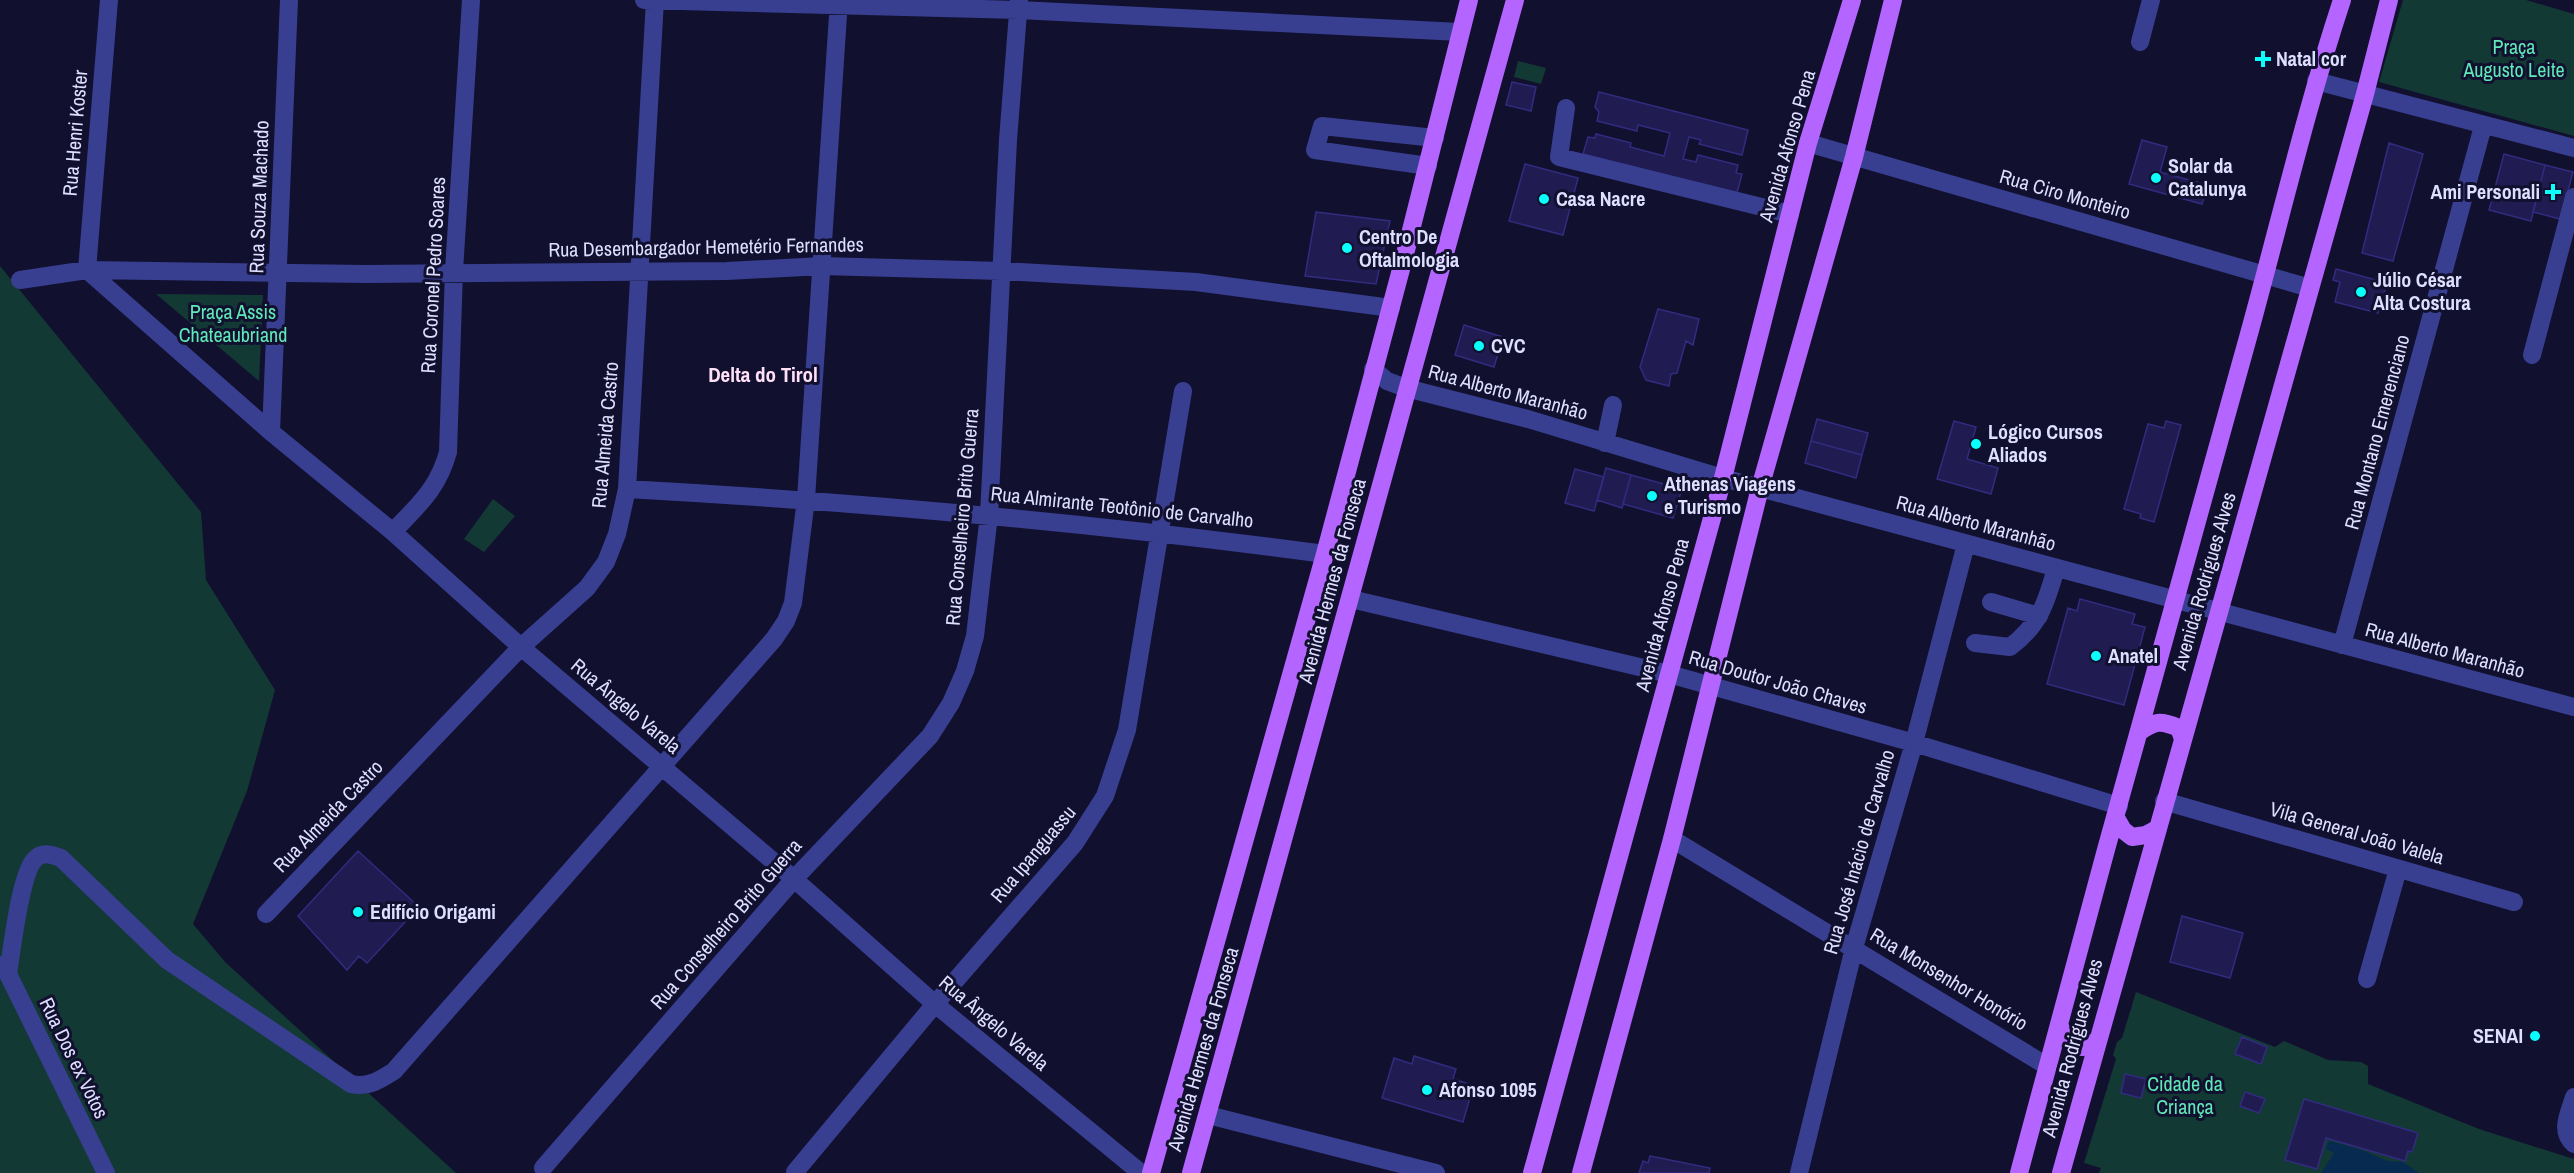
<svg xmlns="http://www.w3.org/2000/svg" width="2574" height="1173" viewBox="0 0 2574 1173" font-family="'Archivo Narrow',sans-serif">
<rect width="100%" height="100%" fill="#12102f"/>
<!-- green -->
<path fill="#133934" d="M2403,0H2526L2574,14V136L2379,82Z
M1518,61L1546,68L1541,84L1514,77Z
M0,266L201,512L206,580L275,690L247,791L193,924L225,962L456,1173H0Z
M156,294L263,295L259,381Z
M493,499L515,516L484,552L464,539Z
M2136,992L2275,1047L2284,1041L2328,1060L2361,1062L2368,1066V1084L2479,1129L2574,1159V1173H2099L2101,1168L2084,1163L2116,1059L2113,1055L2117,1042L2122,1038Z"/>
<!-- water -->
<path fill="#072a51" d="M2329,1141L2362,1150L2387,1161L2403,1162L2419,1173H2321L2334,1153L2326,1149Z"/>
<!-- building -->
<path fill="#201b51" stroke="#322b7f" stroke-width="1.5" d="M1512,82L1536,87L1531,111L1506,105Z
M1599,92L1748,130L1742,155L1699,144L1701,140L1689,137L1683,159L1696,162L1698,155L1738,165L1736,173L1742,174L1737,193L1583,154L1588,137L1595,138L1596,134L1631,143L1630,147L1664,156L1670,133L1638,125L1637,131L1597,121L1599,112L1595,107Z
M2142,140L2167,147L2160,172L2208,185L2202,204L2129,184Z
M2389,143L2423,154L2393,261L2362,253Z
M2504,154L2545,165L2531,221L2489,210Z
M1525,164L1578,178L1563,235L1509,221Z
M2545,165L2573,172L2560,219L2533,212Z
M1316,212L1390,221L1376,284L1305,276Z
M2336,269L2387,283L2378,313L2335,302L2340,282L2333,280Z
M1658,309L1699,319L1693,345L1686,341L1677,373L1671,374L1669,386L1646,380L1640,367Z
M1464,325L1503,337L1494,367L1455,355Z
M1817,419L1868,433L1862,455L1811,441Z
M1954,421L1976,427L1967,459L1998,468L1991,494L1937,479Z
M2166,421L2181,425L2154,522L2140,518L2141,514L2124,509L2148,424L2164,428Z
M1811,441L1862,455L1856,478L1805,463Z
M1606,468L1631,475L1622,508L1597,500Z
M1575,469L1604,477L1594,511L1565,503Z
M1631,475L1682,489L1673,518L1623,504Z
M2080,599L2135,614L2132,624L2145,627L2124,705L2047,684L2068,608L2077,611Z
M358,851L419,907L367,963L359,956L347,970L298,916Z
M2182,916L2243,933L2230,978L2170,962Z
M2242,1037L2267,1047L2261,1064L2235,1054Z
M1414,1056L1456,1069L1453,1079L1469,1084L1467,1089L1472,1090L1463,1122L1382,1098L1394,1058L1412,1064Z
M2125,1074L2146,1079L2141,1098L2121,1093Z
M2245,1092L2265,1099L2259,1113L2240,1106Z
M2304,1099L2418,1133L2412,1152L2408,1151L2405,1161L2326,1138L2317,1169L2285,1160Z
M1650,1156L1710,1168L1709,1173H1639L1643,1161L1648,1163Z"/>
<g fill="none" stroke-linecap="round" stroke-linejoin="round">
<!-- minor -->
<path stroke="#383f91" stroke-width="18" d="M109,0L87,270L271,432L393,532L521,647L794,879L935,1004L1141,1173
M644,0L1019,10L1460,32
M2140,42L2151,0
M2316,81L2574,148
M1566,108L1559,157L1790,214
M1808,143L2310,288
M1428,166L1315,150L1322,126L1435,138
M20,280L87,270L366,274L727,271L822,266L1002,271L1196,282L1391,308
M2532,355L2574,197
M1373,369L1387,381L1406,388L1528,419L1723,478L2574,707
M271,432L289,0
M1605,443L1613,405
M627,489C861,502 1093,523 1325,554
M393,532C418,505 438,489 448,452L454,271L471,0
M1351,599L1669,674L1914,743L2119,806
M1991,602L2039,616
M1975,643L2010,647C2039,626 2047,601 2056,568
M2342,645L2483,126
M2164,801L2514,902
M1672,839L2047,1066
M266,914L521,647L587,588L606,562L617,534L627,489L655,0
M1,965L8,974L106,1173
M8,974C12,950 20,874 35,859C43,851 52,855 61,858L167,960L351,1084C368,1088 380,1080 394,1071L774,639L786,621L793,603L806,499L839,0
M2367,979L2398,869
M2574,1097C2569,1114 2559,1131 2574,1144
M1208,1115L1436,1173
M543,1168L794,879L930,736L951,703L965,671L975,636L989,515L1008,140L1019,0
M795,1172L935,1004L1075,843L1105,796L1127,730L1183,391
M1799,1173L1854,948L1914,743L1966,544"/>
<!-- major -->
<path stroke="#b465ff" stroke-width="18" d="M2139,732C2155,721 2160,720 2179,728L2183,739
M2116,818L2123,830L2132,837L2146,835L2157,829
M2059,1025L2065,1037L2082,1047L2098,1041
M1151,1173L1325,554L1404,258L1469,0
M1191,1173L1515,0
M1532,1173L1723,478L1808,143L1852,0
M1581,1173L1672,839L1760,488L1854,157L1893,0
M2019,1173C2091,901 2166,630 2242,359C2276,239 2303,118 2342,0
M2061,1173L2365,94L2389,0"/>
</g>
<!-- markers -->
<g fill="#0afffc" stroke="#12102f" stroke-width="2">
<path d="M2260 50h6v6h6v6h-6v6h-6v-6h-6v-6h6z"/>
<circle cx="2156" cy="178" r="6"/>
<path d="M2550 183h6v6h6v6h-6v6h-6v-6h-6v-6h6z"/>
<circle cx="1544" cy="199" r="6"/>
<circle cx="1347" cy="248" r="6"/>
<circle cx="2361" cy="292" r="6"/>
<circle cx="1479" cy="346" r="6"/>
<circle cx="1976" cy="444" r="6"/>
<circle cx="1652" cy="496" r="6"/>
<circle cx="2096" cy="656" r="6"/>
<circle cx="358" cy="912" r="6"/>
<circle cx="2535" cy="1036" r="6"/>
<circle cx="1427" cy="1090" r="6"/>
</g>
<g text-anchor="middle" stroke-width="6" stroke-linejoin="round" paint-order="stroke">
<!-- park labels -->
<g font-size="20" fill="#60e9b8" stroke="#12102f">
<text x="2514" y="54">Praça<tspan x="2514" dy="23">Augusto Leite</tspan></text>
<text x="233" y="319">Praça Assis<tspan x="233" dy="23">Chateaubriand</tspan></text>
<text x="2185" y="1091">Cidade da<tspan x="2185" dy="23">Criança</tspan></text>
</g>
<!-- poi labels -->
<g font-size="20" font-weight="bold" fill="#dedeff" stroke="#12102f" text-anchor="start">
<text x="2276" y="66">Natal cor</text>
<text x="2168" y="173">Solar da<tspan x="2168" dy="23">Catalunya</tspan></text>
<text x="2540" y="199" text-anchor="end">Ami Personali</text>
<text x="1556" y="206">Casa Nacre</text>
<text x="1359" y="244">Centro De<tspan x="1359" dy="23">Oftalmologia</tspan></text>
<text x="2373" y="287">Júlio César<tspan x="2373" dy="23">Alta Costura</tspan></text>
<text x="1491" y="353">CVC</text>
<text x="1988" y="439">Lógico Cursos<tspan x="1988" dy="23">Aliados</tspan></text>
<text x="1664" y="491">Athenas Viagens<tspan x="1664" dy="23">e Turismo</tspan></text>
<text x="2108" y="663">Anatel</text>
<text x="370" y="919">Edifício Origami</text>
<text x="2523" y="1043" text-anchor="end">SENAI</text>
<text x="1439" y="1097">Afonso 1095</text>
</g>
<!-- street labels -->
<g font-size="20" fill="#dedeff" stroke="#12102f">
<text transform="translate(75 133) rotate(-85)" y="7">Rua Henri Koster</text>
<text transform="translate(1787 146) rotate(-74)" y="7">Avenida Afonso Pena</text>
<text transform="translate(2065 194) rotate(16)" y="7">Rua Ciro Monteiro</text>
<text transform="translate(259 197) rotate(-88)" y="7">Rua Souza Machado</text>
<text transform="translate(706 247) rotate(-1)" y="7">Rua Desembargador Hemetério Fernandes</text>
<text transform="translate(433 275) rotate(-87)" y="7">Rua Coronel Pedro Soares</text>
<text transform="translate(1508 392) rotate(15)" y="7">Rua Alberto Maranhão</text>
<text transform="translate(2377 432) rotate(-75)" y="7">Rua Montano Emerenciano</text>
<text transform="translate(605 435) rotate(-85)" y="7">Rua Almeida Castro</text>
<text transform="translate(1122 507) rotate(6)" y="7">Rua Almirante Teotônio de Carvalho</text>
<text transform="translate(962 517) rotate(-85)" y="7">Rua Conselheiro Brito Guerra</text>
<text transform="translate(1976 523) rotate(15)" y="7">Rua Alberto Maranhão</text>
<text transform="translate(1332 581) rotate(-75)" y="7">Avenida Hermes da Fonseca</text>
<text transform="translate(2204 581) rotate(-74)" y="7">Avenida Rodrigues Alves</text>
<text transform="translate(1662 615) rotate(-75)" y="7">Avenida Afonso Pena</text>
<text transform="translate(2445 650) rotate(15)" y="7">Rua Alberto Maranhão</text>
<text transform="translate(1778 682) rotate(16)" y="7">Rua Doutor João Chaves</text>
<text transform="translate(626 706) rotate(40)" y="7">Rua Ângelo Varela</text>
<text transform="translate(328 816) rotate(-46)" y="7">Rua Almeida Castro</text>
<text transform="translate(2357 833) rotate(16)" y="7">Vila General João Valela</text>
<text transform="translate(1859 852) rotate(-74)" y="7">Rua José Inácio de Carvalho</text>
<text transform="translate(1033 854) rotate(-50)" y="7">Rua Ipanguassu</text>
<text transform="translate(726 924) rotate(-49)" y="7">Rua Conselheiro Brito Guerra</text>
<text transform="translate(1949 979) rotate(31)" y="7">Rua Monsenhor Honório</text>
<text transform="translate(994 1023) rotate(40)" y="7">Rua Ângelo Varela</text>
<text transform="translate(2072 1048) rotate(-75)" y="7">Avenida Rodrigues Alves</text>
<text transform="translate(1203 1049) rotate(-74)" y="7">Avenida Hermes da Fonseca</text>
<text transform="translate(74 1058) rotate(64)" y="7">Rua Dos ex Votos</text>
</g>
<!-- neighbourhood labels -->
<g font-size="21" font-weight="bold" fill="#ffe0f7" stroke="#12102f">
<text x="763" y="382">Delta do Tirol</text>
</g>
</g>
</svg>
